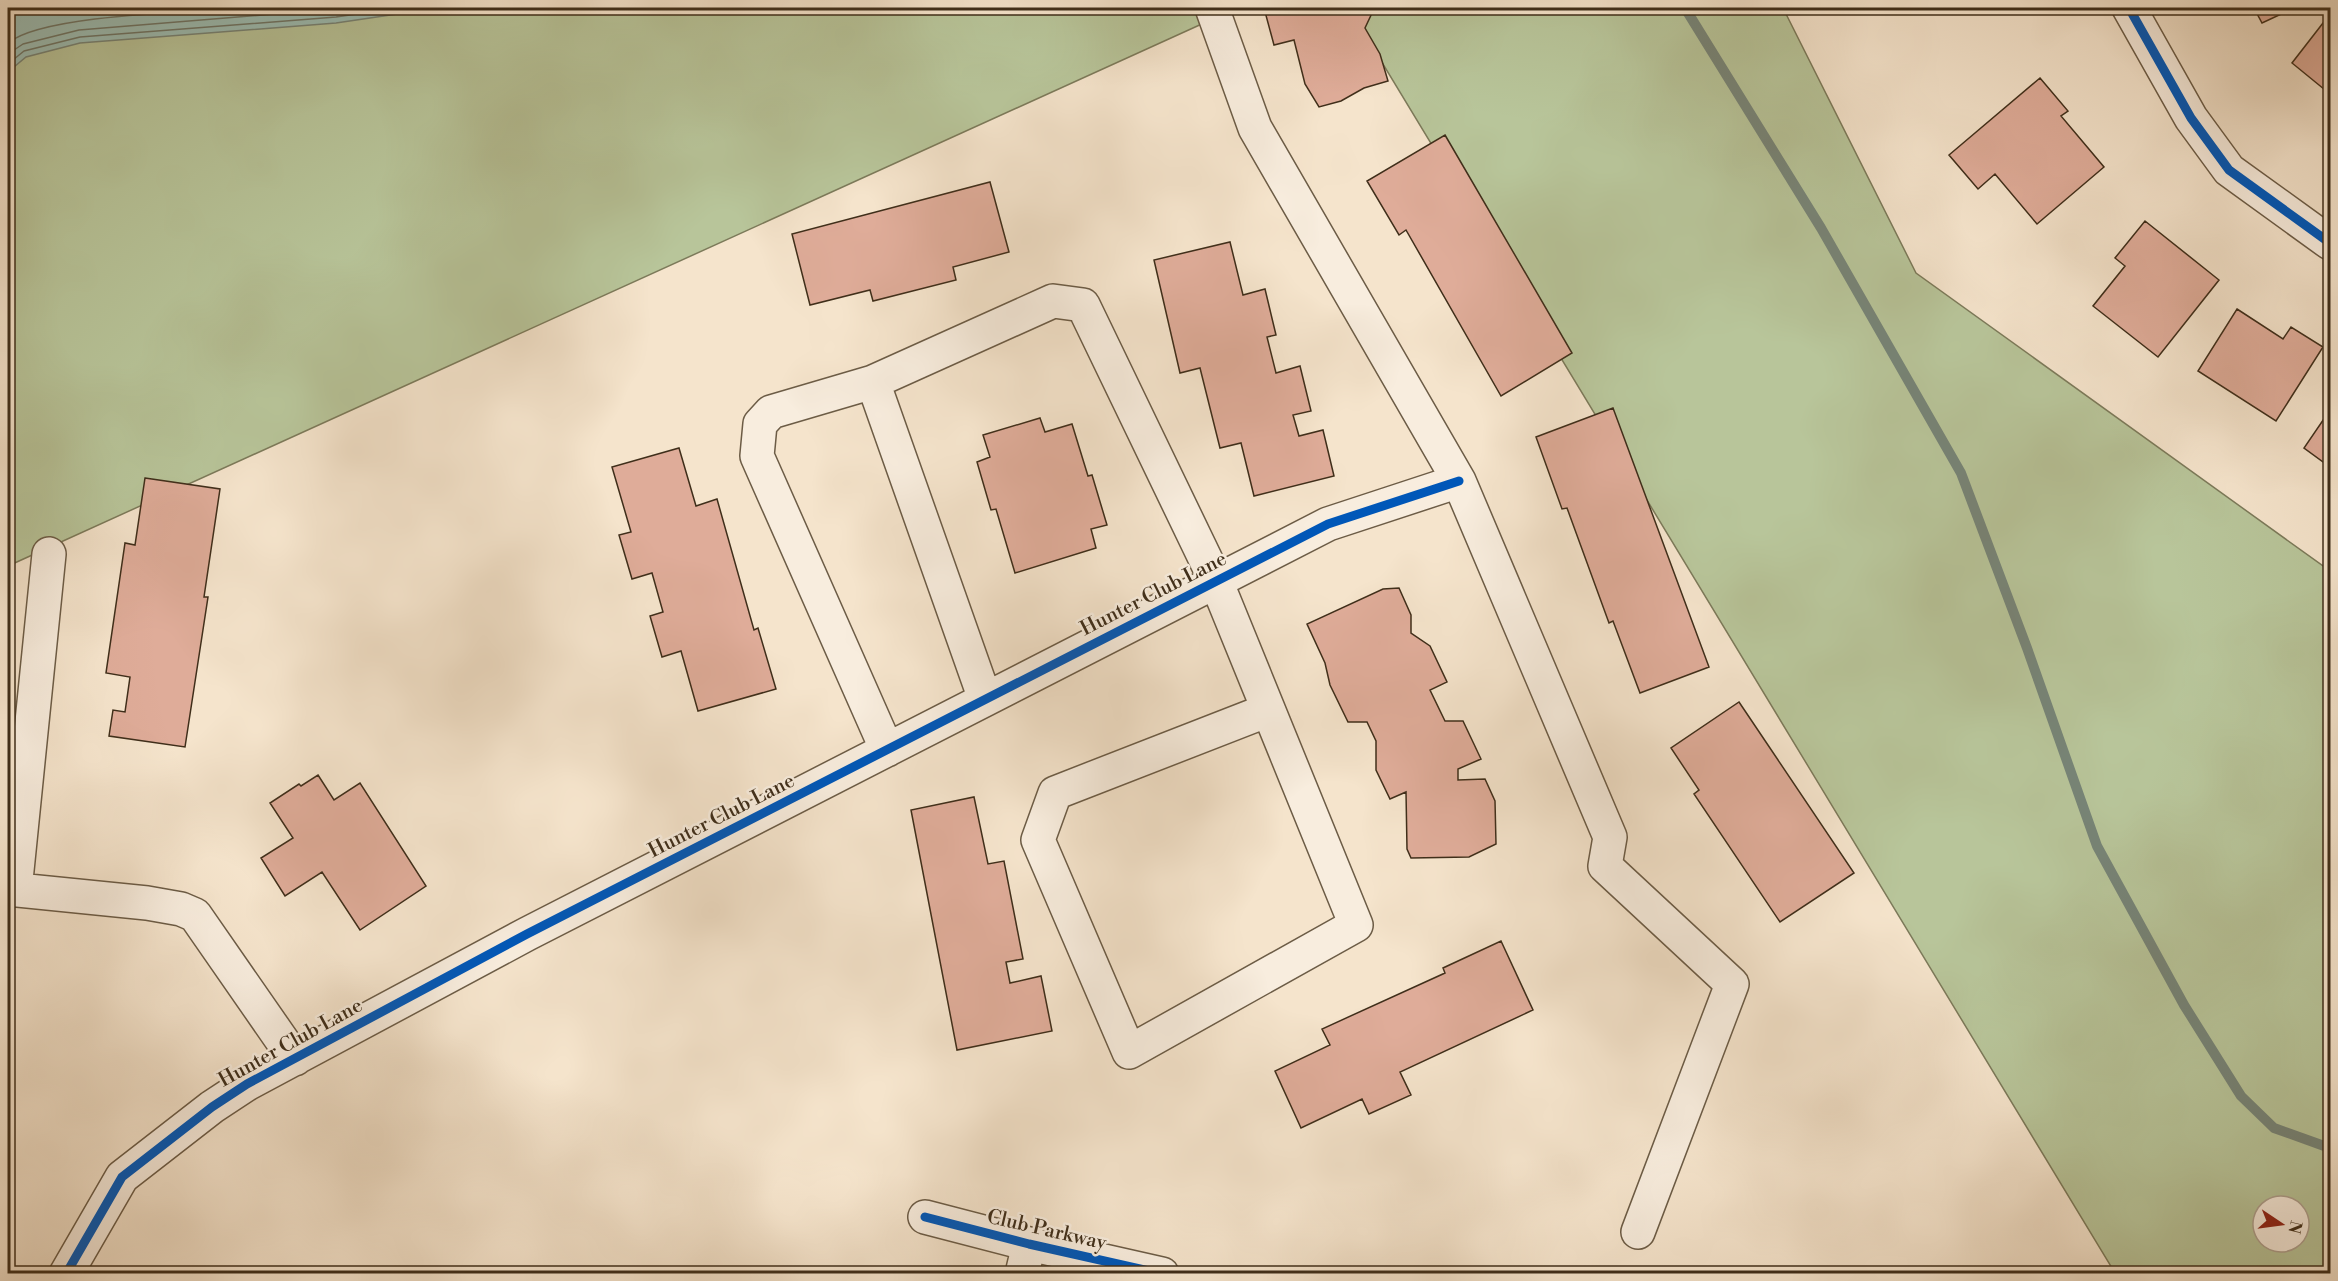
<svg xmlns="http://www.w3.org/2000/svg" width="2338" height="1281" viewBox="0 0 2338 1281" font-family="'Libre Bodoni',serif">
<rect width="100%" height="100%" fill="#f5e4cc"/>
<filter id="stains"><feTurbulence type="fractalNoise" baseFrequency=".00333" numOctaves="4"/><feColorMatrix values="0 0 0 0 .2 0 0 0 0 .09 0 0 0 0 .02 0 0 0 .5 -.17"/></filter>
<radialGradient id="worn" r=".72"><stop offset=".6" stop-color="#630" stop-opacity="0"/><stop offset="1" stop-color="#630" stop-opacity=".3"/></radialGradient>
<!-- green -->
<path fill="#b8c59a" stroke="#7c7a5a" stroke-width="1.5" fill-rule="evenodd" d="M8,8H1237L8,566Z
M1349,8H1783L1916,273L2330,571V1273H2115ZM2263,1206H2299V1242H2263Z"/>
<!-- water -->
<path fill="#9cbfb6" stroke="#778578" stroke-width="1.5" d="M8,8H438L336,23L80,43L26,57L8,72Z"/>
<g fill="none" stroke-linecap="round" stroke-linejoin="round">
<!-- shore -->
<path stroke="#6e7668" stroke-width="1.5" d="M8,43C43,14 195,12 246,8
M8,54L23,44L79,30L348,8
M8,64L24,51L80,37L336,17L398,8"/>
<!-- stream -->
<path stroke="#778578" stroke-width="10" d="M1685,8L1821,228L1961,473L2027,648L2097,846L2184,1005L2241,1096L2274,1128L2327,1147L2330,1151"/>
</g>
<!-- building -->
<path fill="#dfac99" stroke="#3f2e1a" stroke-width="1.5" d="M1264,8H1372L1373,11L1365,28L1380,54L1388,81L1364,88L1341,101L1319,107L1305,84L1294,40L1274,45Z
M2254,8H2294L2262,23Z
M2330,14V94L2292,63Z
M2040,78L2068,111L2061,116L2104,167L2037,224L1995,174L1978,189L1949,155Z
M1445,135L1572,353L1501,396L1406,230L1399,235L1367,181Z
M990,182L1009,252L953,267L956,280L873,301L870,290L810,305L792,234Z
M2145,221L2219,280L2158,357L2093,306L2125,266L2115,258Z
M1230,242L1243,295L1265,289L1276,335L1267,337L1276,373L1300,366L1311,411L1293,415L1299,436L1323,430L1334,476L1254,496L1241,443L1220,448L1200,368L1180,373L1154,260Z
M2237,309L2283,339L2291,327L2323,347L2276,421L2198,371Z
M1613,408L1709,667L1640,693L1613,621L1609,623L1567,508L1562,509L1536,437Z
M2330,410V467L2304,448Z
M1040,418L1045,432L1072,424L1088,476L1092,475L1107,525L1091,529L1096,548L1015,573L996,509L991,510L977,462L990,457L983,435Z
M679,448L696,506L717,499L754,630L758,628L776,689L698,711L681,651L662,657L650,616L663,612L652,573L632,579L619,535L631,532L612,467Z
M145,478L220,489L204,597H208L185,747L109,736L113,710L125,712L130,677L106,673L125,543L135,545Z
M1399,588L1411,615V633L1430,646L1447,682L1430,690L1445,721H1463L1481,759L1458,769V780L1485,779L1495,801L1496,844L1469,857L1411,858L1407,849L1406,792L1390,799L1376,770V741L1367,722H1348L1330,685L1325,663L1307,624L1383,589Z
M1739,702L1854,873L1780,922L1694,794L1699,790L1671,748Z
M318,775L334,800L360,783L426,886L360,930L322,872L285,896L261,858L293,838L270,803L299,784L301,786Z
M974,797L988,864L1004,861L1023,959L1006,962L1010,983L1041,976L1052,1031L957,1050L911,810Z
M1501,941L1533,1010L1400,1072L1411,1095L1369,1114L1362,1099L1301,1128L1275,1071L1330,1045L1322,1029L1445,973L1443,968Z"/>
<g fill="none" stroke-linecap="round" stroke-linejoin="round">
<defs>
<path id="minor" d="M1212,8L1255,128L1459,481L1610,837L1605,866L1732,984L1638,1232
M2129,8L2191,118L2229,170L2330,243
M873,382L985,699
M887,750L757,456L760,424L771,412L873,382L1053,301L1083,305L1216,581L1356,925L1129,1052L1038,840L1055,793L1268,710
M8,889L147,903L181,909L195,915L295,1059
M15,890L49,554
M925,1217L1029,1244L1162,1274
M66,1274L122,1177L212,1107L247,1084L527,934L1328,524L1459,481
M1022,1274L1029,1244"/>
</defs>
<!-- minor casing -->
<use href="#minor" stroke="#6c5c46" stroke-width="36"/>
<!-- minor -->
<use href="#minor" stroke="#f8edde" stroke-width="33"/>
<defs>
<path id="cycleway" d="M2129,8L2191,118L2229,170L2330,243
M925,1217L1029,1244L1162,1274
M66,1274L122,1177L212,1107L247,1084L527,934L1328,524L1459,481"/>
</defs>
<!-- cycleway casing -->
<use href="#cycleway" stroke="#f8edde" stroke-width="13"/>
<!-- cycleway -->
<use href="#cycleway" stroke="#0057b8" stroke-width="9"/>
</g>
<g text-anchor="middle" stroke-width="5" stroke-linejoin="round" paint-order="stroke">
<!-- street labels -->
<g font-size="20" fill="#3f2e1a" stroke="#f8edde">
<text transform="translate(1153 593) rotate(-27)" y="7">Hunter Club Lane</text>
<text transform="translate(721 815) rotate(-27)" y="7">Hunter Club Lane</text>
<text transform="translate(290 1042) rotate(-29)" y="7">Hunter Club Lane</text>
<text transform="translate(1047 1229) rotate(13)" y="7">Club Parkway</text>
</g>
</g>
<!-- margin -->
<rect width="2338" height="1281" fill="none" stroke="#f5e4cc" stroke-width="30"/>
<rect x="9" y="9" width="2320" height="1263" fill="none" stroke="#3f2e1a" stroke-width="3"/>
<rect x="15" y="15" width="2308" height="1251" fill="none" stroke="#3f2e1a" stroke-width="1.5"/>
<!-- north arrow -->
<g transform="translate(2281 1224) rotate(103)"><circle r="28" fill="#f8edde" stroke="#aea190" stroke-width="1.5"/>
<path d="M0-4.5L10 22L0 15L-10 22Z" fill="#8f2418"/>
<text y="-9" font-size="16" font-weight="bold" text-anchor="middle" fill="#3f2e1a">N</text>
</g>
<rect width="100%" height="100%" filter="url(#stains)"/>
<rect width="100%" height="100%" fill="url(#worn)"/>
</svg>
